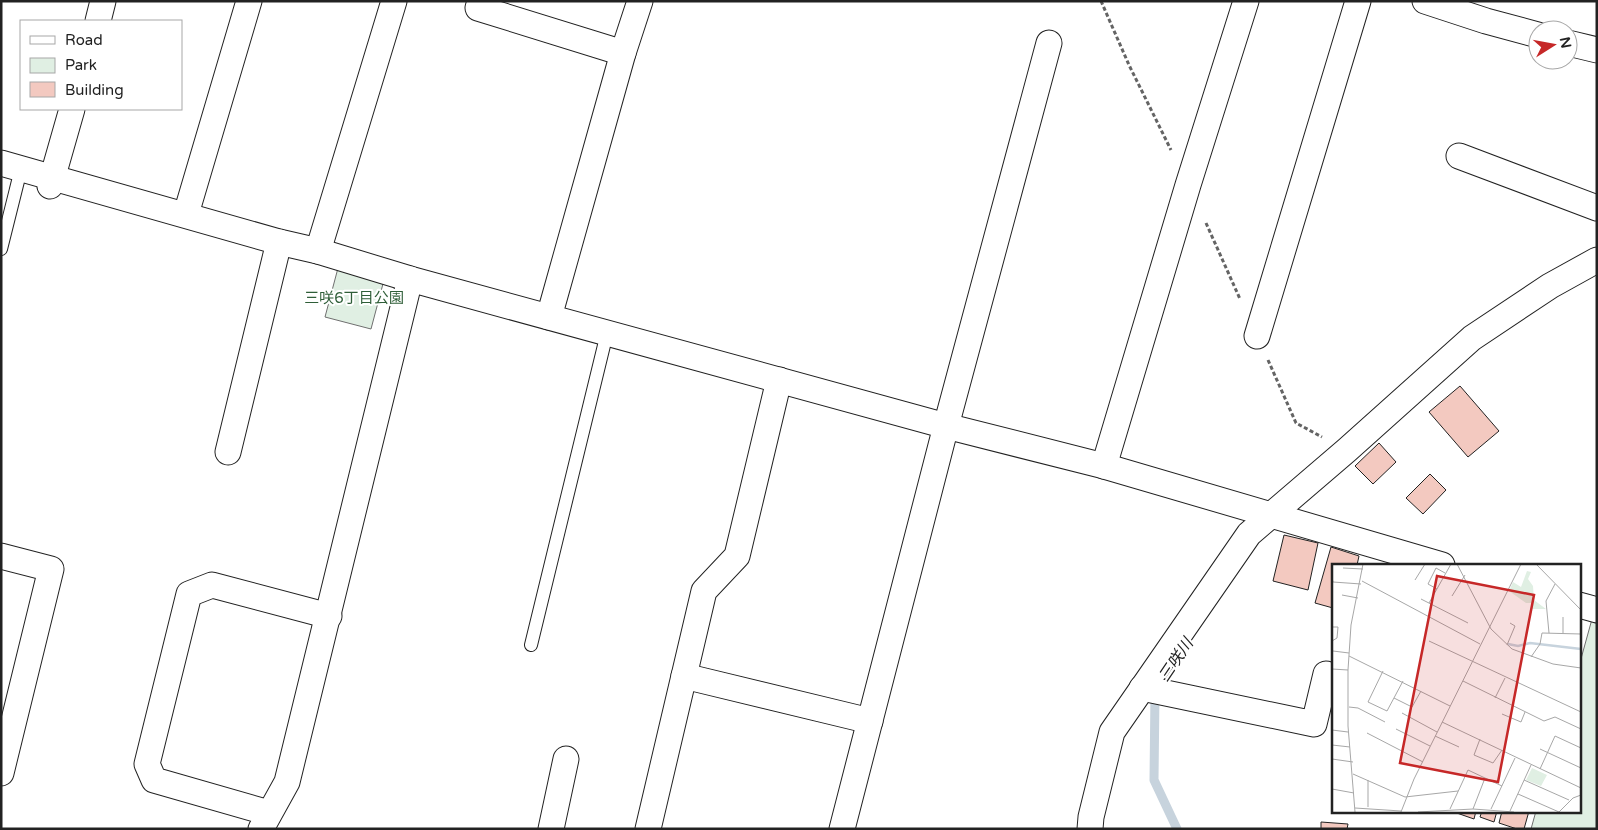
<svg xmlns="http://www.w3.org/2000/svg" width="1598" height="830" viewBox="0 0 1598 830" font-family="'Varela Round','Noto Sans JP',sans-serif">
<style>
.green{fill:#e0efe3;stroke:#6f6f6f}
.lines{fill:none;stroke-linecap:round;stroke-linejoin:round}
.stream{stroke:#c7d3dd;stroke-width:9}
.building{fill:#f3c9c0;stroke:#222}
.lane-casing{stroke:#222;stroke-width:14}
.street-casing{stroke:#222;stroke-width:27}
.path{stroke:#646464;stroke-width:3;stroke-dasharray:4 2.5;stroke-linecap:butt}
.lane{stroke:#fff;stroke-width:12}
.street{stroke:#fff;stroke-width:25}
.labels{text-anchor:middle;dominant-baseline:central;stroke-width:4;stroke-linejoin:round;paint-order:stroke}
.park-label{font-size:15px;fill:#2f5e38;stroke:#fff}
.water-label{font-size:16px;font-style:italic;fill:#222;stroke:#fff}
.inset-river{fill:none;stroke:#c7d3dd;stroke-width:2.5}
.inset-road{fill:none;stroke:#a7a7a7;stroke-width:1}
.view{fill:#c62828;fill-opacity:0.15;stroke:#c62828;stroke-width:2.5}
.inset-edge{fill:none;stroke:#222;stroke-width:2.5}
</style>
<rect width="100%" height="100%" fill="#fff"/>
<g class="green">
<polygon points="338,268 384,280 371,329 325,317"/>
<polygon points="1592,619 1597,620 1597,829 1531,829 1536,811 1579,811 1579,666"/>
</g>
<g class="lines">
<polyline class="stream" points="1155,693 1154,780 1177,829"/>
</g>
<g class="building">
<polygon points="1460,386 1499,431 1468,457 1429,412"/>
<polygon points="1379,443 1396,462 1373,484 1355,466"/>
<polygon points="1430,474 1446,490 1423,514 1406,498"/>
<polygon points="1284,535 1318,543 1308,590 1273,581"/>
<polygon points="1331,547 1359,556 1357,565 1333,565 1333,608 1315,603"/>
<polygon points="1451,811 1476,811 1474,819"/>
<polygon points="1482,811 1497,811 1494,822 1480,817"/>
<polygon points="1502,811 1529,811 1524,829 1517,829 1499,823"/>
<polygon points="1321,822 1348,824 1347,829 1321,829"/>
</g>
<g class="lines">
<defs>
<g id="lane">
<polyline points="1,249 21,169"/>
<polyline points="531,645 607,333"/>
</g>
<g id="street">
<polyline points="480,1 478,8 623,53"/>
<polyline points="1425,1 1486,21 1538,35"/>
<polyline points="98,21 103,1"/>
<polyline points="1568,43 1597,50"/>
<polyline points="1459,156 1597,208"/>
<polyline points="1,163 279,242 318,251 410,279 946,426 1104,466 1442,565"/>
<polyline points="50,186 72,109"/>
<polyline points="186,214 249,1"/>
<polyline points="318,251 394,1"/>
<polyline points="549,317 623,53 640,1"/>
<polyline points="1257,336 1358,1"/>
<polyline points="228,452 279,242"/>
<polyline points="1104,466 1188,185 1246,1"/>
<polyline points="1,556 51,569 1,773"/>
<polyline points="1579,605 1597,610"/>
<polyline points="684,676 870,721"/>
<polyline points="1142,688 1314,724 1326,674"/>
<polyline points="269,813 154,780 147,764 189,594 212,585 329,616"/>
<polyline points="261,829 287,782 410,279"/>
<polyline points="551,829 566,759"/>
<polyline points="648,829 704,591 737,556 779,380"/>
<polyline points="842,829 946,426 1049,43"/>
<polyline points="1090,829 1091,817 1112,732 1249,534 1347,450 1472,338 1550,286 1597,260"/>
</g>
</defs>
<use href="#lane" class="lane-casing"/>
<use href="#street" class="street-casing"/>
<g class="path">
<polyline points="1101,1 1129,65 1171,150"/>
<polyline points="1206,223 1240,299"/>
<polyline points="1268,360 1296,423 1322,437"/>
</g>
<use href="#lane" class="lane"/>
<use href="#street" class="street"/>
</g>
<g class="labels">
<g class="park-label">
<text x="354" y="298">三咲6丁目公園</text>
</g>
<g class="water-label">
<text transform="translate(1176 660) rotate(-56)">三咲川</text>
</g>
</g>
<g transform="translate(1332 564)">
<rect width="249" height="249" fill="#fff"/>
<path d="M195,7l4,1 -3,7 5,7 1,14 12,9h-15l2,-6h-7l-17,-12 4,-9 8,5zM200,204l15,7 -6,11 -15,-6z" fill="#e0efe3"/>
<path class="inset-river" d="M176,80l10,2 12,-3 51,6"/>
<path class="inset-road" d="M125,0l34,65 21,20 41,15 28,4M204,0l45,46M11,4l20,1M0,14l1,4 28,2M83,16l10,-16M30,17l118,63M105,25l-9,-5 8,-16 9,5M10,31l16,3M120,32l13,-21M89,35l47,24M97,39l22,-39M0,63h6l-1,11 -5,3M217,69l-3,-32 9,-17M231,69v-16M97,77l152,71M175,81l8,-19 -5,-3M1,87l16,2M17,92l101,50M199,93l9,-13 2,-11 39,1M0,105l16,1M51,107l-15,31 19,9 16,-30M131,117l81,40 11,-4 26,12M62,134l18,9 9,-16M163,134l10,-20M17,143l9,1 27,14M70,149l35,19M170,150l19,8 4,-10M110,158l139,66M64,165l34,17M0,166l16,2M35,169l56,29M103,172l24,11M148,175l-6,16 19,8 9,-13M0,181l18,2M208,185l41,19M0,195l21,3M208,205l15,-33 26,12M21,210l52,23 53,-6M36,216v27M192,216l45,20M0,225l22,4M186,230l41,18M23,244l46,3M118,245l18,-39 34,16M141,245l12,-31M159,245l24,-51M178,247l21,-46M23,248l-7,-86v-56l3,-45 12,-61M69,248l13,-33 107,-215M86,248l55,-3 41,3M227,248l14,-14 8,-3"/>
<path class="view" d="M105,12l97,19 -36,187 -98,-19z"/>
<rect width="249" height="249" class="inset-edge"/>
</g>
<rect width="1598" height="830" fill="none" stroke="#222222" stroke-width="5"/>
<rect x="20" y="20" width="162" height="90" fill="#ffffff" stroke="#a7a7a7"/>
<rect x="30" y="36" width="25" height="8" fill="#ffffff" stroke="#a7a7a7"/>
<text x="65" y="45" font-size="15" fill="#222222">Road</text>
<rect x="30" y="58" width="25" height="15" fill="#e0efe3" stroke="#a7a7a7"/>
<text x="65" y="70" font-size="15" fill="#222222">Park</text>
<rect x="30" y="82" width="25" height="15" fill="#f3c9c0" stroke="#a7a7a7"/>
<text x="65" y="95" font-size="15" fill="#222222">Building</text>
<g transform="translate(1553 45) rotate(79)"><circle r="24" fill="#ffffff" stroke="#a7a7a7"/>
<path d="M0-4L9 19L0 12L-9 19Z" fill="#c62828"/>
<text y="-8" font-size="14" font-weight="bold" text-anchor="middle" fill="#222222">N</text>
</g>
</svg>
